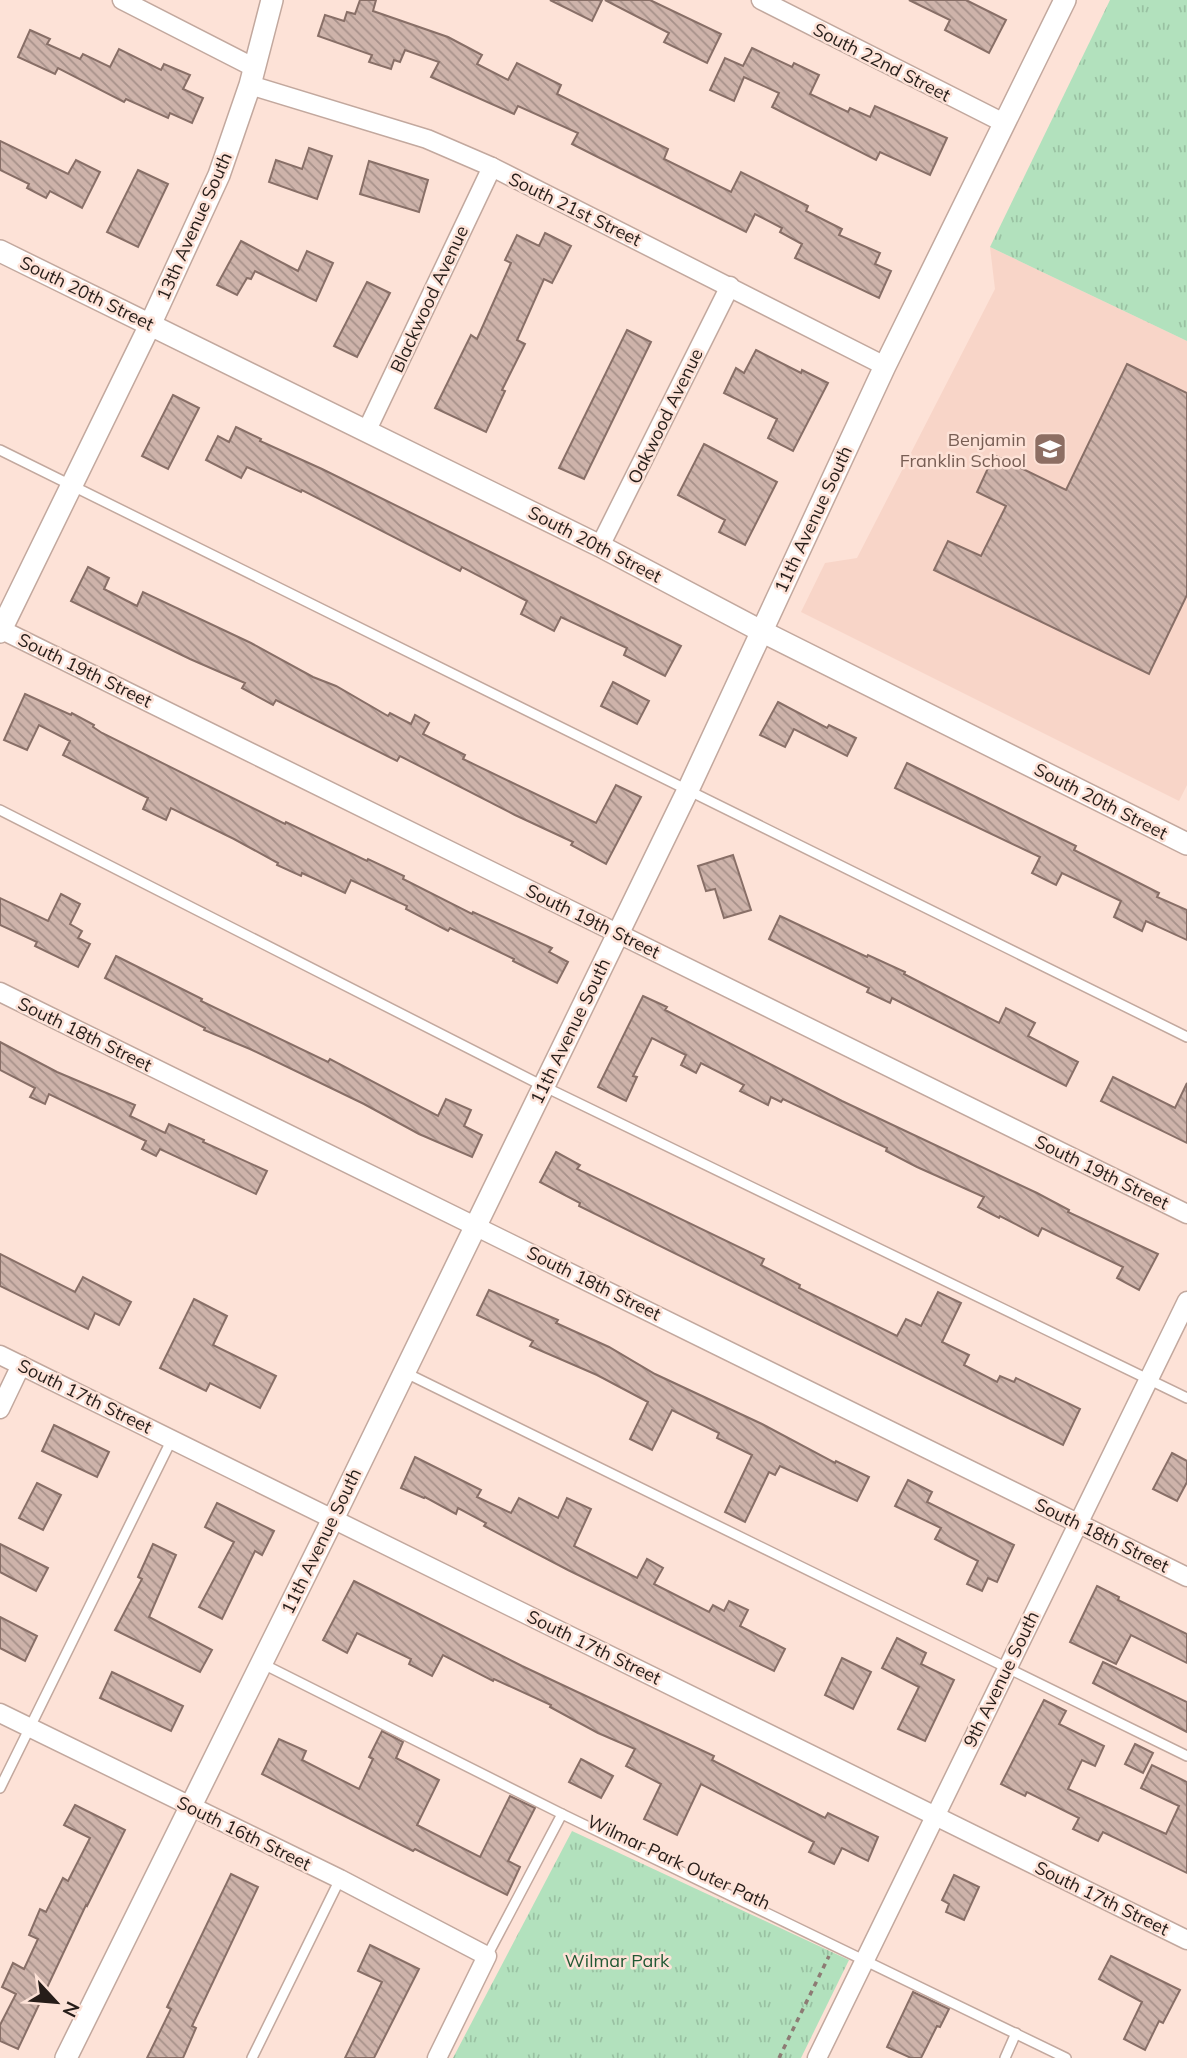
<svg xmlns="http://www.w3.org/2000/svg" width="1187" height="2058" viewBox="0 0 1187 2058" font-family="Mulish,sans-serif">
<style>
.built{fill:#f8d5c8}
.park{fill:url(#park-tufts)}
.building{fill:url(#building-back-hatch);stroke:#886f67;stroke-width:2}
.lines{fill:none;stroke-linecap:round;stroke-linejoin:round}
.service-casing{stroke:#c2a89e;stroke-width:12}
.minor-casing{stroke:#c2a89e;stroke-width:21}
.tertiary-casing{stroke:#c2a89e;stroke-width:24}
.path{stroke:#8d7b74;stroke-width:3.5;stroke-dasharray:5 5;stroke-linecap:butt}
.service{stroke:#fff;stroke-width:9}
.minor{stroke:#fff;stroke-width:18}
.tertiary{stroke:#fff;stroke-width:21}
.labels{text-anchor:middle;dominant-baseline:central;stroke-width:5;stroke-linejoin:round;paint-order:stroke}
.street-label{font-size:18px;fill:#261d19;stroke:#fde2d7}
.education-label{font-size:18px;fill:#785e54;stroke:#fde2d7;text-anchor:end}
.park-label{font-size:18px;fill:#215934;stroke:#fde2d7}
</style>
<defs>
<pattern id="park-tufts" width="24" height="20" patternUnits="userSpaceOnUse" patternTransform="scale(1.75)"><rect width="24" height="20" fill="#b2e1bd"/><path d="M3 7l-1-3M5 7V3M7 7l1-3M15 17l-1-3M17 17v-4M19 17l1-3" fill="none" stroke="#99c1a2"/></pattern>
<pattern id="building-back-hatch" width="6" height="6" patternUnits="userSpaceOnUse" patternTransform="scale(1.75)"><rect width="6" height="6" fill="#ceb3aa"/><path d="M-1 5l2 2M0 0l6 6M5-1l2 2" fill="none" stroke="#a7918a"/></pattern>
</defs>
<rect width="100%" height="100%" fill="#fde2d7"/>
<polygon class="built" points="990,247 1187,341 1187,785 1179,801 801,612 825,563 857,558 995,289"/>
<g class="park">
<polygon points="1110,0 1187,0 1187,341 990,247"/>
<polygon points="572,1831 849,1960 801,2058 453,2058"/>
</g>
<g class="building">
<polygon points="360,0 376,0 373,11 448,37 482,55 477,64 508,80 517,63 561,85 557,94 668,149 664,159 731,192 741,172 808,206 806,211 842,229 839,235 880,253 875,264 891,271 879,298 795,258 802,244 780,232 782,228 755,214 746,232 572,144 578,133 518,106 514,114 431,77 439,62 405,50 400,62 394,60 391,69 369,62 372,55 318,36 325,15 344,21 347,12 355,14"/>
<polygon points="550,0 602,0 592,21"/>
<polygon points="605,0 650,0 721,34 707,63 664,42 669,33"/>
<polygon points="909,0 966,0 1006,20 989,53 945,30 950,20"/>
<polygon points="30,30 50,39 47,44 80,59 83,54 110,67 119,49 161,70 164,64 190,75 183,89 203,98 192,123 170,113 168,118 126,99 124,102 58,68 55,74 18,57"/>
<polygon points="752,48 792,67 794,63 819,75 810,94 848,112 850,108 870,117 875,106 947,138 930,175 880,152 876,160 772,107 779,93 744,77 734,101 710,90 725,58 743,66"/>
<polygon points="0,141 68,174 76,160 100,172 82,208 50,191 46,198 27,188 29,184 0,170"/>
<polygon points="309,148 332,156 317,199 269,182 276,160 302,169"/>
<polygon points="369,161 428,180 419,212 360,194"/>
<polygon points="138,170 168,184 138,247 107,232"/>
<polygon points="545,233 571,246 552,283 544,279 517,340 525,344 502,390 505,391 486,432 435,408 471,335 477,339 511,263 505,260 517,235 539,246"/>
<polygon points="241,241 298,271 307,251 333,263 316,301 255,271 251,279 247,278 237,295 217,285"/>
<polygon points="367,282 390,293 357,357 334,346"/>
<polygon points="627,330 651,342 584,479 559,468"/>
<polygon points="756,350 801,373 802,370 828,383 793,451 768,438 777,419 724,393 736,368 744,373"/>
<polygon points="1127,364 1187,393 1187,595 1149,674 934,570 948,541 981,556 1006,506 977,492 994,455 1066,490"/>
<polygon points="173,395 199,408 168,469 142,456"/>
<polygon points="236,427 261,439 260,441 322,469 681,646 665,676 624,655 627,648 561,617 554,631 521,614 527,601 462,567 460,571 302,490 301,492 247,467 241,478 206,460 218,436 229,442"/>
<polygon points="704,444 777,482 745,545 719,532 725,520 678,495"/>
<polygon points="88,567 109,578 104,589 137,606 143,592 251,643 313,677 336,686 388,716 390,713 411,724 415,715 429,723 423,734 465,755 463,759 596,823 616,785 641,797 606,864 571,845 573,842 515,815 400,756 397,761 276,700 273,705 242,688 245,683 190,659 71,601"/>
<polygon points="613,682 649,701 637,724 601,706"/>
<polygon points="25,694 71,715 72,713 94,725 93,727 102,733 285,824 286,822 367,861 368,859 404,876 403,879 472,914 473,912 552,948 549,952 568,962 557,983 513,961 514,959 450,928 448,931 406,909 407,906 351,880 345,893 302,873 301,876 277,865 278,863 234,839 171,808 166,820 143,809 148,798 63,755 70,741 39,725 27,750 4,740"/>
<polygon points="778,702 827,728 829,725 856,738 847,756 794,729 785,747 760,735"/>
<polygon points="907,763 1076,846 1074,850 1159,893 1157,897 1187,910 1187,940 1146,921 1142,931 1114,917 1121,901 1062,873 1056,885 1032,873 1040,857 895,788"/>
<polygon points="733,855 751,910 724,918 715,889 706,891 698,866"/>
<polygon points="61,894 80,904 70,924 82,931 78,938 90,944 78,967 35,946 37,942 0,925 0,898 48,921"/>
<polygon points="780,916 867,957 868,955 905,972 904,974 999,1023 1006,1008 1035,1023 1028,1036 1078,1062 1066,1086 892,998 890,1003 867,992 869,988 769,939"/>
<polygon points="116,956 202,999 201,1001 328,1062 330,1059 438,1116 446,1099 471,1110 464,1126 482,1135 472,1157 419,1134 364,1104 250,1049 204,1030 205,1028 105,978"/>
<polygon points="643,996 667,1007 665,1010 842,1101 1037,1193 1069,1210 1068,1212 1158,1254 1139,1290 1117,1278 1123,1267 1042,1228 1038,1236 1000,1216 999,1218 978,1207 984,1197 917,1167 886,1151 887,1148 783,1099 781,1102 771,1097 768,1105 740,1091 744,1085 701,1063 696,1073 681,1065 686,1055 652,1038 633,1076 637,1077 626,1101 598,1087"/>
<polygon points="0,1042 57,1072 135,1105 130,1116 165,1133 169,1124 204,1140 203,1142 267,1171 256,1194 160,1149 156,1156 142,1149 146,1141 49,1094 45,1104 30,1097 35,1088 0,1070"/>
<polygon points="1113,1077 1175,1108 1187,1083 1187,1143 1101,1101"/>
<polygon points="556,1152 580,1165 577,1169 764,1259 761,1265 800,1285 799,1288 897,1336 906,1319 921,1326 938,1292 961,1303 942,1342 969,1355 964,1365 997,1382 1000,1376 1014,1382 1016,1378 1080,1409 1063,1445 579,1206 580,1203 540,1182"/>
<polygon points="0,1254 75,1292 83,1277 131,1302 119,1325 95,1313 88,1329 0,1286"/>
<polygon points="489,1290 558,1320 556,1323 609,1347 655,1374 762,1424 835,1463 836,1461 869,1477 857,1501 780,1466 775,1475 769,1472 745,1522 725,1512 752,1455 717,1438 719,1433 672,1410 652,1450 630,1439 648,1402 597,1375 530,1346 533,1341 477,1315"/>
<polygon points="194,1299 227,1316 213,1345 276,1376 260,1408 210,1383 206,1391 160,1368"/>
<polygon points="54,1425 109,1452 97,1477 42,1451"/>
<polygon points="1172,1453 1187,1461 1187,1482 1177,1501 1153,1489"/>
<polygon points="415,1457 481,1490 477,1497 511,1513 519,1498 558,1518 567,1498 591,1509 574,1546 637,1578 647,1559 663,1568 654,1584 709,1612 713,1605 724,1611 729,1601 748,1610 740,1626 785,1649 774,1671 568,1570 484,1526 486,1523 458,1508 456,1514 425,1497 424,1498 401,1488"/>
<polygon points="908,1480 932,1492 927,1502 1014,1545 997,1582 988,1578 982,1591 967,1584 978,1561 935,1539 941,1528 895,1506"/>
<polygon points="37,1483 61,1495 43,1530 19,1518"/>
<polygon points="217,1503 274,1531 262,1555 255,1551 222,1619 199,1607 234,1542 205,1527"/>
<polygon points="0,1544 48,1568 36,1591 0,1572"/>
<polygon points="153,1544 176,1555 149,1617 212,1650 200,1672 115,1630 142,1579 138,1577"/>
<polygon points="354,1581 522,1666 714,1756 712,1760 825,1818 828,1813 878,1837 868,1861 842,1848 834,1864 809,1852 814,1842 701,1784 677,1835 644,1819 661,1784 626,1766 635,1749 598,1733 550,1707 551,1705 494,1679 493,1681 443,1655 432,1676 409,1664 411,1659 357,1633 347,1653 323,1640"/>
<polygon points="1097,1586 1119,1597 1118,1600 1187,1634 1187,1663 1131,1635 1116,1664 1070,1642"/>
<polygon points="0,1617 37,1636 25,1661 0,1648"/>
<polygon points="897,1638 926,1653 921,1664 954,1680 925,1741 898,1729 919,1687 882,1668"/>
<polygon points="842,1658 871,1672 853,1709 825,1695"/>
<polygon points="1103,1662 1187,1702 1187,1732 1093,1683"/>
<polygon points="112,1672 183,1706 171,1731 100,1698"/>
<polygon points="1044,1700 1066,1711 1059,1724 1104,1746 1095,1766 1082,1760 1068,1789 1166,1834 1179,1806 1141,1788 1152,1765 1187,1782 1187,1873 1103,1832 1098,1841 1073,1829 1079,1818 1027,1792 1025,1796 1001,1784"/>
<polygon points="382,1731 403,1742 396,1758 439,1780 417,1825 480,1857 510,1796 535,1808 508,1861 520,1867 507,1895 415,1849 413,1851 262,1774 279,1739 306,1751 302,1760 359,1789 373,1759 369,1757"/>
<polygon points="1135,1744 1153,1753 1143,1773 1125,1764"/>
<polygon points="581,1759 613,1776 601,1798 569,1782"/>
<polygon points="75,1805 125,1830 87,1906 86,1905 18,2049 0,2041 0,2025 16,1994 2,1987 13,1963 24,1969 38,1939 29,1935 40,1909 46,1912 63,1878 68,1881 90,1838 64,1825"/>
<polygon points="231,1874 258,1887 192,2026 196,2028 183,2058 147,2058 171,2009 167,2007"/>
<polygon points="954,1875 979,1887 964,1920 946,1912 949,1904 942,1900"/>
<polygon points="370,1945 419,1969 374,2058 345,2058 382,1982 358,1971"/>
<polygon points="1111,1956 1180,1990 1163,2023 1159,2021 1145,2050 1124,2039 1142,2002 1099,1979"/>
<polygon points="913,1992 949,2009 940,2027 937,2026 921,2058 911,2058 887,2047"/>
</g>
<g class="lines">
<defs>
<g id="service">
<polyline points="0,450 1187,1037"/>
<polyline points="0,810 543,1086 1187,1398"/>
<polyline points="406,1373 1187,1756"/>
<polyline points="261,1663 562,1814 1066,2058"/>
<polyline points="0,1788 172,1439"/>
<polyline points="487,1956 562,1814"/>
<polyline points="252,2058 340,1879"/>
<polyline points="1005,2058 1016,2033"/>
</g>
<g id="minor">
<polyline points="122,0 255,68"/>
<polyline points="761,0 1004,123"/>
<polyline points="250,85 427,139 492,167 885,366"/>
<polyline points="367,430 492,167"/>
<polyline points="600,546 730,286"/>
<polyline points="0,629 1187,1214"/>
<polyline points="0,992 1187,1577"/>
<polyline points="0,1355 1187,1940"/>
<polyline points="0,1409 21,1365"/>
<polyline points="0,1713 340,1879 487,1956 437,2058"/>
<polyline points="817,2058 1187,1301"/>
</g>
<g id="tertiary">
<polyline points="0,251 600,546 761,631 1187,844"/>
<polyline points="0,632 150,325 219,175 250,85 272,0"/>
<polyline points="66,2058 333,1519 688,790 885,366 1065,0"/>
</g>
</defs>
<use href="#service" class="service-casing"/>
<use href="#minor" class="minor-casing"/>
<use href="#tertiary" class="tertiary-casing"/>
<polyline class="path" points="779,2058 829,1956"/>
<use href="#service" class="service"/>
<use href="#minor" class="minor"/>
<use href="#tertiary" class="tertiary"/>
</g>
<defs>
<symbol id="school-square" viewBox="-11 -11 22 22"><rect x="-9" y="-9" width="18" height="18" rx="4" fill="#8d6e63" stroke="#fde2d7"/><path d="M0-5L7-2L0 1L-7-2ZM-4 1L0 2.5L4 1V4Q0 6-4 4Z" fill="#fff"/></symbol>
</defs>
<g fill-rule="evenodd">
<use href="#school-square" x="1031" y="430" width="38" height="38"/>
</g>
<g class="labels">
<g class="street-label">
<text transform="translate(882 62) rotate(27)">South 22nd Street</text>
<text transform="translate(575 209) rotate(26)">South 21st Street</text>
<text transform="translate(194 226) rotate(-66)">13th Avenue South</text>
<text transform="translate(87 293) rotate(26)">South 20th Street</text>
<text transform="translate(429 299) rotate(-65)">Blackwood Avenue</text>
<text transform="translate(665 416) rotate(-64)">Oakwood Avenue</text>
<text transform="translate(813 519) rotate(-65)">11th Avenue South</text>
<text transform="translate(595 544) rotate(27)">South 20th Street</text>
<text transform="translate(85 670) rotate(26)">South 19th Street</text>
<text transform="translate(1101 801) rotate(27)">South 20th Street</text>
<text transform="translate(593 921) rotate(26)">South 19th Street</text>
<text transform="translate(570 1031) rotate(-64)">11th Avenue South</text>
<text transform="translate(85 1034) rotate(26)">South 18th Street</text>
<text transform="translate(1102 1172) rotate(26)">South 19th Street</text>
<text transform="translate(594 1283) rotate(26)">South 18th Street</text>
<text transform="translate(85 1396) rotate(26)">South 17th Street</text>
<text transform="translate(1102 1535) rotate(26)">South 18th Street</text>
<text transform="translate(321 1541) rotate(-64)">11th Avenue South</text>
<text transform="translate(594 1647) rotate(26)">South 17th Street</text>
<text transform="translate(1001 1679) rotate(-64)">9th Avenue South</text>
<text transform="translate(244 1833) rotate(26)">South 16th Street</text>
<text transform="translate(679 1862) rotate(25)">Wilmar Park Outer Path</text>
<text transform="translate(1102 1898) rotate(26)">South 17th Street</text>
</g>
<g class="education-label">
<text x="1026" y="439">Benjamin<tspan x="1026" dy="21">Franklin School</tspan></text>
</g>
<g class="park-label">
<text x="617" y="1960">Wilmar Park</text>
</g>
</g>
<g transform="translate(56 2002) rotate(116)" stroke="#fde2d7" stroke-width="5" paint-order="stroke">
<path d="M0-5L12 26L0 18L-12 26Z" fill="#261d19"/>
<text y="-10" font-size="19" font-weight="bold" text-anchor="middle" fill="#261d19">N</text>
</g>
</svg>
